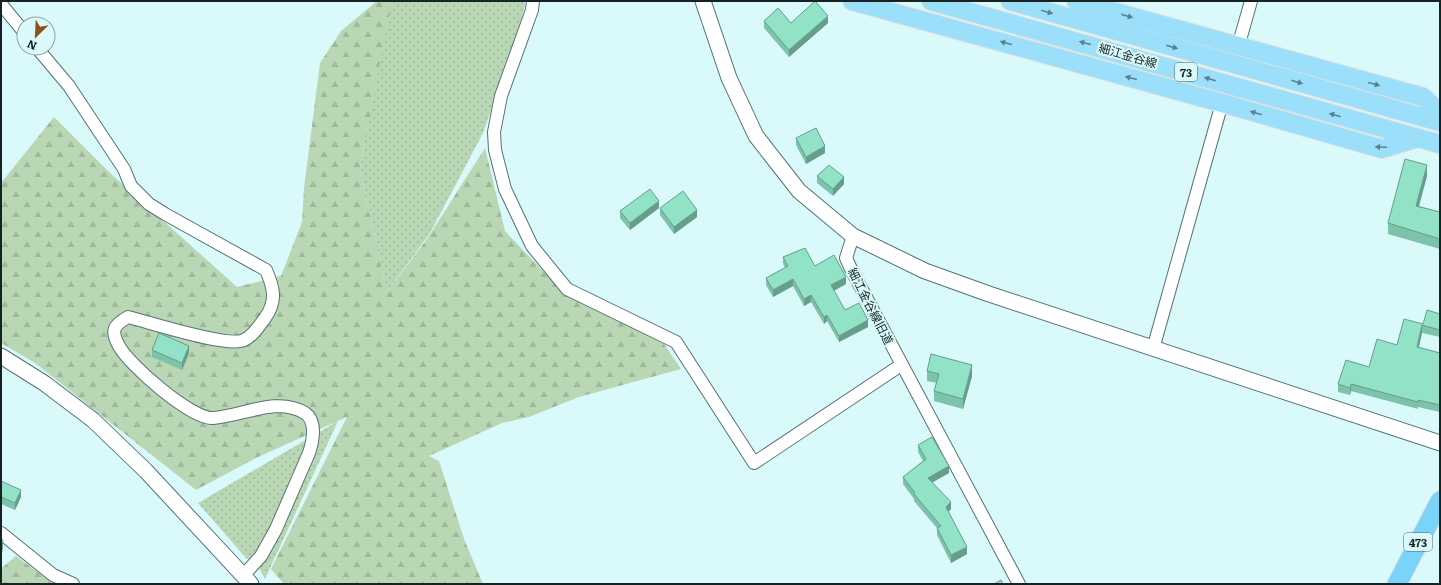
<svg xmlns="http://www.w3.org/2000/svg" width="1441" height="585" viewBox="0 0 1441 585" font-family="Literata,'Noto Sans JP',serif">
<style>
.grass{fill:url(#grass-dots)}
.forest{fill:url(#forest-firs)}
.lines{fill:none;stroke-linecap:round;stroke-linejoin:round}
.minor-casing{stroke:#567273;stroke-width:14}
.tertiary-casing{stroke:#567273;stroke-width:17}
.primary-casing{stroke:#dfe0e0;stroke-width:20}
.trunk-casing{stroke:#dfe0e0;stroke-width:21}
.minor{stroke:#fff;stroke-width:12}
.tertiary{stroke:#fff;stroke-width:15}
.primary{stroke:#9bdffb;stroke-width:18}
.trunk{stroke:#7ad4fa;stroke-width:19}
.wall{fill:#7dc2ab}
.shaded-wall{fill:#669e8b}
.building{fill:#91e2c7;stroke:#669e8b}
.oneway{fill:#59818f}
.labels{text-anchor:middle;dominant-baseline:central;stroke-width:4;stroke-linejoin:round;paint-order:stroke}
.shield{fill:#daf9fa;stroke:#526364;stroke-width:1}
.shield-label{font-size:11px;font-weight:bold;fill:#172323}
.street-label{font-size:12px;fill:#172323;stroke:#daf9fa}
</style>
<defs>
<pattern id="grass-dots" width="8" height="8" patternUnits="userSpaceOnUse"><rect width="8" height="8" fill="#b9d7b4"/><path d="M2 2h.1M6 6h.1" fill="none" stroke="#9eb89a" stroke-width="1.8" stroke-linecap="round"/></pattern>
<pattern id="forest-firs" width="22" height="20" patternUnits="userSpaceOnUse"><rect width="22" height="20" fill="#b9d7b4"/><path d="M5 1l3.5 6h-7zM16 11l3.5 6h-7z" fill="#9eb89a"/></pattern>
</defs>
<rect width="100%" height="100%" fill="#daf9fa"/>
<g class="grass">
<polygon points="391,1 524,1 525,5 515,42 483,133 430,233 387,292 360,168"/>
<polygon points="338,421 265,579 258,566 246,558 198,503"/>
</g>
<g class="forest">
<polygon points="377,1 392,1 360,168 387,292 427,239 485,148 505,231 558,287 664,344 681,369 579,397 529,417 502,423 429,456 439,461 464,539 483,584 284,584 271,569 347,417 258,457 196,490 35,363 1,343 1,183 54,117 109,172 237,287 281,276 302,222 304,188 320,63 341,31"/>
<polygon points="16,556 54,584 1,584 1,567 3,567"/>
</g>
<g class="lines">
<defs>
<g id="minor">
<polyline points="533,1 532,10 501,96 494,132 495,150 505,189 532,246 567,289 676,342 754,463 901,365"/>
<polyline points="1,4 24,32"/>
<polyline points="1238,47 1251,1"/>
<path d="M37,48l32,38 55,83 7,17 18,18 16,10 101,56c8,18 11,31 -1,48 -6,8 -12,18 -21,22 -16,8 -95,-18 -116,-23 -14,8 -18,13 -9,29 10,19 72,73 94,72 30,-2 64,-22 92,-5 12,8 8,28 4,40l-33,76 -15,27 -18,20"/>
<polyline points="853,236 846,258 851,269 1019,584"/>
<polyline points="1153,349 1222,103"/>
<polyline points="1,533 53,575 73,584"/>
</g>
<g id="tertiary">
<polyline points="703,1 729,78 756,136 799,191 853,236 925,271 989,294 1440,443"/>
<polyline points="1,356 44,383 93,420 146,471 251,584"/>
</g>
<g id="primary">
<polyline points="852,1 1222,103 1382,149 1418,138"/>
<polyline points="931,1 1440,144"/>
<polyline points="1010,1 1440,122"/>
<polyline points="1076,1 1423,97 1440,113"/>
</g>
<polyline id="trunk" points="1397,584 1440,501"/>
</defs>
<use href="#minor" class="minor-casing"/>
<use href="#tertiary" class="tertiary-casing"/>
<use href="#primary" class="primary-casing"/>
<use href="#trunk" class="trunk-casing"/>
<use href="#minor" class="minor"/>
<use href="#tertiary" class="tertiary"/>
<use href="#primary" class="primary"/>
<use href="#trunk" class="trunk"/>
</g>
<g class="wall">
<polygon points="764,21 791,23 828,23 789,57 764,28"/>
<polygon points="796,138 825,153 806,164 796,145"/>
<polygon points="817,176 844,184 833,196 817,183"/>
<polygon points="1427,176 1419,206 1440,212 1440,249 1388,234 1388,223"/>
<polygon points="659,208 630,230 620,218 620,211"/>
<polygon points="660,208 697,217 674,234 660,215"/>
<polygon points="783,257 815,266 846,284 834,291 845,310 868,327 839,342 827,321 824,324 811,302 804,306 793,286 773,297 766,285 766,278 785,268 783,263"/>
<polygon points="1440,314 1440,337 1422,333 1419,347 1440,353 1440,412 1418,407 1418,409 1351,391 1350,395 1338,392 1338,384 1369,367 1423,324"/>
<polygon points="152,350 189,353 182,370 152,357"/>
<polygon points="927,371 972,376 963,409 934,401 934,391 937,383 927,381"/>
<polygon points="918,445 949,473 932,482 951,509 948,512 967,554 951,563 937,535 937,528 914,501 914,499 903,484 903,477 923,461 918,452"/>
<polygon points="1,481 21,497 15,510 1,504"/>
</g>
<g class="shaded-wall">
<polygon points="828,16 828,23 789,57 789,50"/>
<polygon points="825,146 825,153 806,164 806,157"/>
<polygon points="1427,165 1427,176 1416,216 1416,206"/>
<polygon points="844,177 844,184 833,196 833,189"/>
<polygon points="659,201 659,208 630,230 630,223"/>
<polygon points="697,210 697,217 674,234 674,227"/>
<polygon points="846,277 846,284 831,292 831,285"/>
<polygon points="793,279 793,286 773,297 773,290"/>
<polygon points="811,295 811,302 804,306 804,299"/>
<polygon points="827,315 827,321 824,324 824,317"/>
<polygon points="868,320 868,327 839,342 839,336"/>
<polygon points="1422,325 1422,333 1417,354 1417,347"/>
<polygon points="189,346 189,353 182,370 182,363"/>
<polygon points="972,365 972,376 963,409 963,399"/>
<polygon points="1351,384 1351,391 1350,395 1350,388"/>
<polygon points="949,466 949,473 928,485 928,478"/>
<polygon points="21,490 21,497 15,510 15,503"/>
<polygon points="951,502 951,509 946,514 946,507"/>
<polygon points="3,540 3,547 1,560 1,553"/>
<polygon points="967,547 967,554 951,563 951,555"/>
</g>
<g class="building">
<polygon points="815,1 828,16 789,50 764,21 778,8 791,23"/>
<polygon points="816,128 825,146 806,157 796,138"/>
<polygon points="1405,159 1427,165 1416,206 1440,212 1440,239 1388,223"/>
<polygon points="829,165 844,177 833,189 817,176"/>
<polygon points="650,189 659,201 630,223 620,211"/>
<polygon points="683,191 697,210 674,227 660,208"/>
<polygon points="805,248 815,266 834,255 846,277 831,285 845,310 859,303 868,320 839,336 827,315 824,317 811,295 804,299 793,279 773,290 766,278 788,266 783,257"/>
<polygon points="1427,310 1440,314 1440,330 1422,325 1417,347 1440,353 1440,405 1418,400 1418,402 1351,384 1350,388 1338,384 1346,360 1369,367 1377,339 1397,345 1404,319 1423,324"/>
<polygon points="159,333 189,346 182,363 152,350"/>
<polygon points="931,354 972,365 963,399 934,391 939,374 927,371"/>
<polygon points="932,437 949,466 928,478 951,502 946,507 967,547 951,555 937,528 941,526 914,494 915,493 903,477 926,459 918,445"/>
<polygon points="1,481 21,490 15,503 1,497"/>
<polygon points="1,540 3,540 1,553"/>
<polygon points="1001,580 1003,584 994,584"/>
</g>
<defs><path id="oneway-solid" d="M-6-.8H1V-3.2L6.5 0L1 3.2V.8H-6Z"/></defs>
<g class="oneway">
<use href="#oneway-solid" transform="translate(1047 12) rotate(16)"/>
<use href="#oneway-solid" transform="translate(1127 16) rotate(16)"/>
<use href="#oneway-solid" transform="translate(1006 43) rotate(-165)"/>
<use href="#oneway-solid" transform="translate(1085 43) rotate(-165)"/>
<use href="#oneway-solid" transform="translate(1172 47) rotate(16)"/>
<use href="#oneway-solid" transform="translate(1131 78) rotate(-165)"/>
<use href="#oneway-solid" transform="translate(1210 79) rotate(-164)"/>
<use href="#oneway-solid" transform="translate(1297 82) rotate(16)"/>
<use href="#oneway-solid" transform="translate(1374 84) rotate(15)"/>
<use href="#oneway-solid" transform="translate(1256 113) rotate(-164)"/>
<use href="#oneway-solid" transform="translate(1335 115) rotate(-164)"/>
<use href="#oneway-solid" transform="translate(1381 147) rotate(-177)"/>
</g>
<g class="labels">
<g class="shield">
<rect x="1175" y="63" width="22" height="18" rx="3"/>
<rect x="1404" y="533" width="28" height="18" rx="3"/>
</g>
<g class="shield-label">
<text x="1186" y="72">73</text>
<text x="1418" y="542">473</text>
</g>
<g class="street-label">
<text transform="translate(1128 55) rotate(16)">細江金谷線</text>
<text transform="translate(871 306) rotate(63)">細江金谷線旧道</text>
</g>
</g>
<rect width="1441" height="585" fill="none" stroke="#172323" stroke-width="4"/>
<g transform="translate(36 36) rotate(204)"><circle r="19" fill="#daf9fa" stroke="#8ca3a4"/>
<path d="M0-3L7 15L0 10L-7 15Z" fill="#91501c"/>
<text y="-6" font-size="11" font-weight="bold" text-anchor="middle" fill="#172323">N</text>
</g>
</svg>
